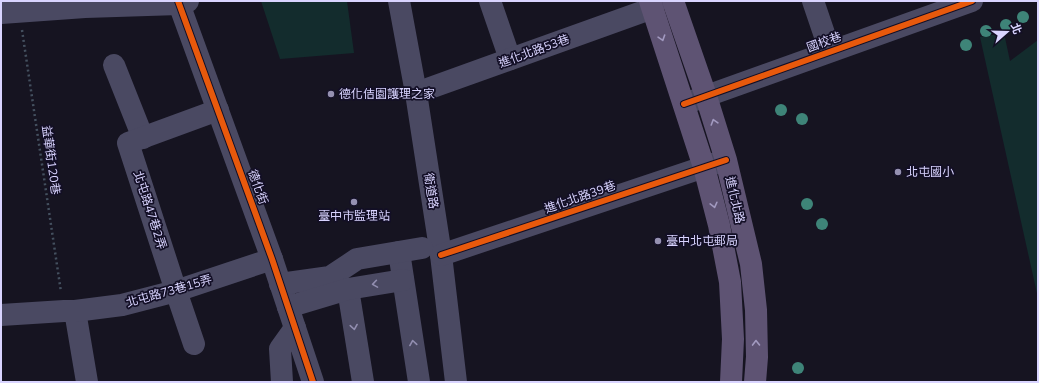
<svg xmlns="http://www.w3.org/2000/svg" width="1039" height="383" viewBox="0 0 1039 383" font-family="'Nunito Sans','Noto Sans TC',sans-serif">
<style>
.green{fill:#132c2d}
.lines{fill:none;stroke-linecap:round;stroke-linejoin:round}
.path{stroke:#44505f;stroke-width:2.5;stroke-dasharray:2 3;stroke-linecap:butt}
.minor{stroke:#4a4962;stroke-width:22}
.major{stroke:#5e5373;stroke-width:22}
.cycleway-casing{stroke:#130f26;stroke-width:8}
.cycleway{stroke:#e8590c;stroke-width:6}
.tree{fill:#3e8478}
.oneway{stroke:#a29ac0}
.oneway2{stroke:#928eb0}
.poi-dot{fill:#9591b1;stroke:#130f26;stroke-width:1.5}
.labels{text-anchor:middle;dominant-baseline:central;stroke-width:3.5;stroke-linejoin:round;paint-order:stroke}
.street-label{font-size:12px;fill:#d9d4ff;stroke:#130f26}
.poi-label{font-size:12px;fill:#d9d4ff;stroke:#130f26;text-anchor:start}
</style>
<rect width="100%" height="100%" fill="#161421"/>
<g class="green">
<polygon points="261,1 347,1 354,53 280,59"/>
<polygon points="1004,33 1010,61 1038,40 1038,298 980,37"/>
</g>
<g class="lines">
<polyline class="path" points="22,30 61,292"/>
<g class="minor">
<polyline points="178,1 272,259 313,382"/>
<polyline points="399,1 416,93 441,255 456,382"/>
<polyline points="490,1 510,59"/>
<polyline points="813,1 830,51"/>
<polyline points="1,13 85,7 179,4 188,1"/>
<polyline points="114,65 143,138"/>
<polyline points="416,93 653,8"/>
<polyline points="684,104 972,1"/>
<polyline points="399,252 419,382"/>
<polyline points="441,255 722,161"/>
<polyline points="280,284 330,277 357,259 422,248"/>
<polyline points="348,289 363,382"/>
<polyline points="288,307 348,289 403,280"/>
<polyline points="75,311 87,382"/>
<polyline points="1,315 64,311 75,311 122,305 176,291 272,259"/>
<polyline points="194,344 176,291 128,143 218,110"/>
<polyline points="282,382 280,349 295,328"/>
</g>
<g class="major">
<polyline points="650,1 704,167 719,225 730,282 733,339 731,382"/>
<polyline points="673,1 706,96 726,160 751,264 756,310 757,357 755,382"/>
</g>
<defs>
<g id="cycleway">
<polyline points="178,1 272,259 313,382"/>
<polyline points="684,104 972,1"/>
<polyline points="441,255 726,160"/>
</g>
</defs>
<use href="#cycleway" class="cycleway-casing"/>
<use href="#cycleway" class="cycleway"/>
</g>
<g class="tree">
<circle cx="1023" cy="17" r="6"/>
<circle cx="1006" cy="25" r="6"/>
<circle cx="986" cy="31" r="6"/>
<circle cx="966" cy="45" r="6"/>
<circle cx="781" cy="110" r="6"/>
<circle cx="802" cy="119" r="6"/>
<circle cx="807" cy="204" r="6"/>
<circle cx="822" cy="224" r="6"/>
<circle cx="798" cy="368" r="6"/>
</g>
<defs><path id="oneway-chevron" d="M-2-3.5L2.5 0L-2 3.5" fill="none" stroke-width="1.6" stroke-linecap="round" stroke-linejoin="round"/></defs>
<g class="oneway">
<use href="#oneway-chevron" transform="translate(662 38) rotate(72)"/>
<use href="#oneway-chevron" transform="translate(714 122) rotate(-107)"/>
<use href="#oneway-chevron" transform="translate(714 205) rotate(76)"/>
<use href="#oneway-chevron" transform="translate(756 343) rotate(-91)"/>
</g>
<g class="oneway2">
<use href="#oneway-chevron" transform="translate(375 284) rotate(171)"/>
<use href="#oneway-chevron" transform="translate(354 327) rotate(81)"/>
<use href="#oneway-chevron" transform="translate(413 343) rotate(-99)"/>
</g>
<g class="poi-dot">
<circle cx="331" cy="94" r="4"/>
<circle cx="898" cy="172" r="4"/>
<circle cx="354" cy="202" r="4"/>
<circle cx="658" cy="241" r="4"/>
</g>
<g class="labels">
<g class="street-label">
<text transform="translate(824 42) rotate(-20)">國校巷</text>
<text transform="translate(534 51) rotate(-20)">進化北路53巷</text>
<text transform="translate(51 160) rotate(82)">益華街120巷</text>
<text transform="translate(258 187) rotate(70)">德化街</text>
<text transform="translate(431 191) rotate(81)">衛道路</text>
<text transform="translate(580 197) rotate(-19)">進化北路39巷</text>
<text transform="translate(735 200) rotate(77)">進化北路</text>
<text transform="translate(150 210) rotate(72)">北屯路47巷2弄</text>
<text transform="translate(169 291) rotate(-16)">北屯路73巷15弄</text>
</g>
<g class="poi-label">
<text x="339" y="94">德化佶園護理之家</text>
<text x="906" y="172">北屯國小</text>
<text x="354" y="216" text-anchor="middle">臺中市監理站</text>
<text x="666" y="241">臺中北屯郵局</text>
</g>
</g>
<rect width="1039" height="383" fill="none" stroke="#d9d4ff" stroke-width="4"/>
<g transform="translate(1007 32) rotate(70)" stroke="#130f26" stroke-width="3" paint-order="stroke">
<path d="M0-3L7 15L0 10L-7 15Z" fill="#d9d4ff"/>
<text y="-6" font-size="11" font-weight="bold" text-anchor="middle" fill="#d9d4ff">北</text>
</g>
</svg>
